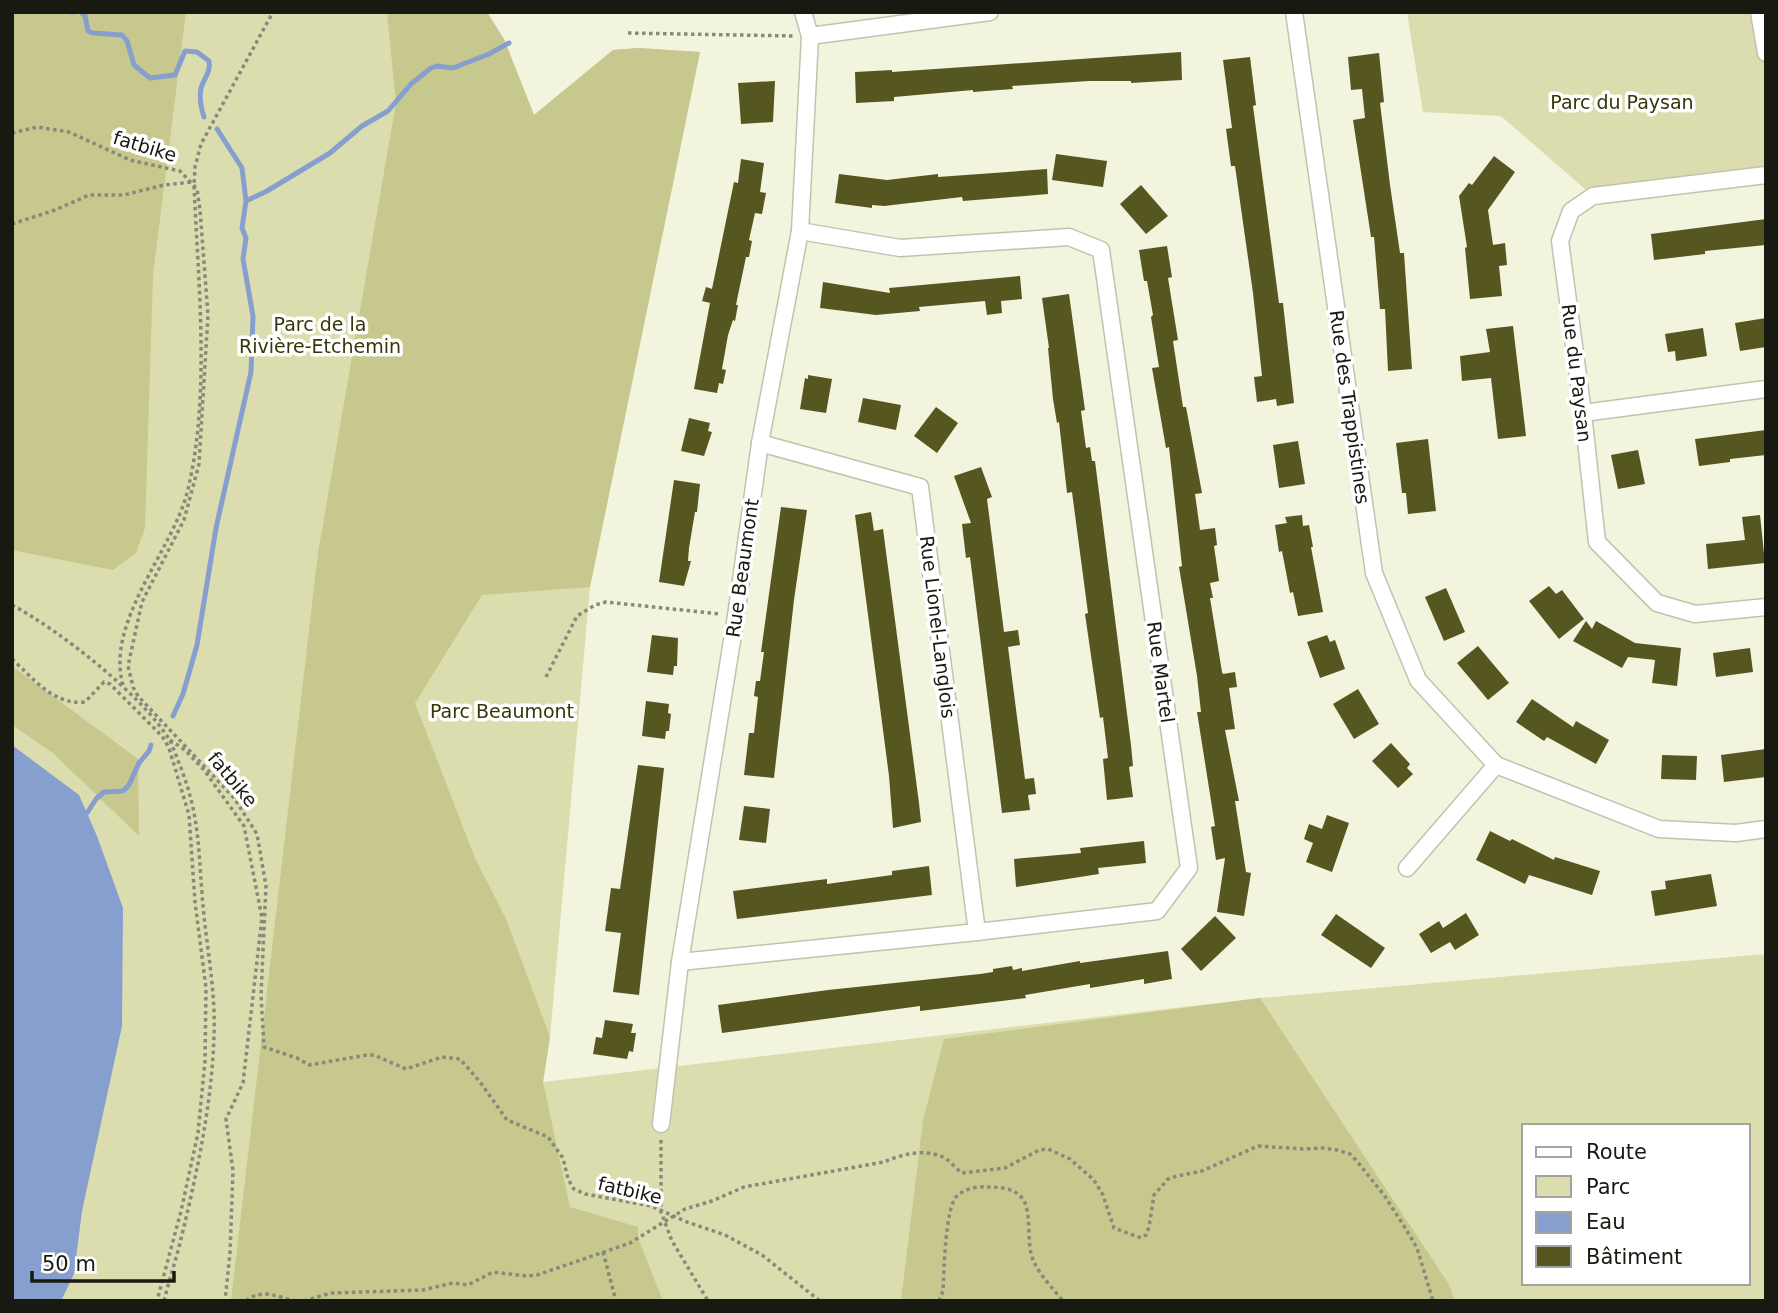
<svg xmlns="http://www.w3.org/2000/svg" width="1778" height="1313" viewBox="0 0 1778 1313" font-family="'DejaVu Sans',sans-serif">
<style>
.green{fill:#dbddae;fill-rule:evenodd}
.forest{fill:#c6c88e}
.water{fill:#879fcf}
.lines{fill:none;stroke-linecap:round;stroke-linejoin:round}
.stream{stroke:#879fcf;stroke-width:5}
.building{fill:#565720}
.minor-casing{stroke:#c1c3ae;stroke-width:19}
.path{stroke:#88897a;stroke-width:3.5;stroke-dasharray:3.5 3.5;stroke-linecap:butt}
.minor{stroke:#fff;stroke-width:16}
.labels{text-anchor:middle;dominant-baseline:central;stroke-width:7;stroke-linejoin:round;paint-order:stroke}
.park-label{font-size:19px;fill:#363607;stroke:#fff}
.street-label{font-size:19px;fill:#181911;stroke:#fff}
</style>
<rect width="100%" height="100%" fill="#f2f4de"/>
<g class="green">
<path d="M12,12h475l17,27 30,76 79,-65 25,-2 62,4 -110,535 -40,450 -7,45 717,-84 506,-44v347h-1754zM1524,1126h224v157h-224z"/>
<polygon points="1407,12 1759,12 1766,53 1766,175 1593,196 1501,116 1423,112"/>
</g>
<g class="forest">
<polygon points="12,12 186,12 153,275 145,528 136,553 113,570 12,550"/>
<polygon points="387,12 487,12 504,39 534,115 613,50 638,48 700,52 590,587 482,595 415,703 475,858 506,919 550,1037 543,1082 570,1207 638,1227 638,1238 663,1301 231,1301 318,553 396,103"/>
<polygon points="12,666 138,759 139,836 53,753 12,725"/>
<polygon points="1260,998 1448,1283 1455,1301 901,1301 923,1120 944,1039"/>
</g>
<polygon class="water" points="12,745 79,795 97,836 123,908 122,1026 82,1211 74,1274 61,1301 12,1301"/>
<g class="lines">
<g class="stream">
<polyline points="71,12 74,12"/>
<path d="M81,12l4,4 3,15 5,2 29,2 5,6 7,24 16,13 25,-3 10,-24 12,1 12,9c2,11 -5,17 -8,27 -2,10 0,20 3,29"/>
<polyline points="246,201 267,191 330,153 362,126 388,111 411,84 431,68 437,66 453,68 489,54 509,43"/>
<polyline points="173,716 183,694 197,645 216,528 251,372 253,316 243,259 246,238 242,228 246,201 242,168 217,129"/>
<polyline points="87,813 96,799 104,792 123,791 129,785 139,763 149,751 151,745"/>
</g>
</g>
<g class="building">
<polygon points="1181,52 1182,80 1131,83 1131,81 1089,81 1012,86 1013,89 973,92 973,90 894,97 894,101 856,103 855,72 892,70 892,72"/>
<polygon points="1379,53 1384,102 1380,103 1390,185 1400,253 1404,253 1412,369 1388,371 1385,309 1380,309 1374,237 1371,237 1353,120 1365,118 1362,89 1351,90 1348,57"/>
<polygon points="1250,57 1256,105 1253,106 1279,303 1283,303 1294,403 1277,406 1276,399 1257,402 1254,377 1262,376 1253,293 1235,166 1231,166 1226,129 1232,128 1223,60"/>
<polygon points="775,81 773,122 741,124 738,83"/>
<polygon points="1056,154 1107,161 1103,187 1052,180"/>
<polygon points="1494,156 1515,172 1488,210 1493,245 1505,243 1507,265 1499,266 1502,296 1470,299 1465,248 1467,247 1459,196 1469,183 1472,185"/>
<polygon points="741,159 764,163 760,192 766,193 762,214 755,213 749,240 752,241 749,257 746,257 738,295 736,305 738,305 735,321 733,320 728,335 722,369 726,370 723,384 719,383 717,393 694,389 710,303 702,301 706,287 712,289 734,182 738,183"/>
<polygon points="1047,169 1048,194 963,201 962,197 884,206 872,205 872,208 835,203 839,174 887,180 938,174 938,177"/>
<polygon points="1141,185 1168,216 1146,234 1120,204"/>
<polygon points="1766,219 1766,245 1705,251 1705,254 1654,260 1651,234"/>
<polygon points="1167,246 1172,277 1168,278 1178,340 1173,341 1183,407 1186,407 1202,493 1195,494 1200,530 1215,528 1217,545 1214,546 1219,581 1210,583 1213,598 1210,598 1222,672 1223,674 1235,672 1237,687 1229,688 1235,729 1225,730 1239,801 1235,801 1246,872 1251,873 1244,916 1217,912 1225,858 1216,860 1211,827 1215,826 1197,712 1201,712 1197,676 1179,567 1182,566 1169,447 1166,448 1152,368 1159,367 1151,317 1153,315 1147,281 1144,281 1139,250"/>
<polygon points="1020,276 1022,299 1001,301 1002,313 987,315 985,301 919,307 920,311 876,315 820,308 823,282 890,293 889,288"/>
<polygon points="1069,294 1085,410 1081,411 1086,448 1090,447 1092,461 1095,461 1131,745 1133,766 1129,767 1133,797 1107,800 1103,759 1108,758 1103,717 1100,718 1085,614 1088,613 1072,492 1067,493 1059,422 1057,423 1053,399 1048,348 1049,348 1042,298"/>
<polygon points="1766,318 1766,347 1740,351 1735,323"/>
<polygon points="1513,326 1526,436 1498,439 1491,378 1462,381 1460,356 1490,352 1486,329"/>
<polygon points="1703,328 1707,356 1676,361 1675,351 1668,352 1665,334"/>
<polygon points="808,375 832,379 826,413 800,409 805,378 808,379"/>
<polygon points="863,398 901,405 896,430 858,422"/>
<polygon points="936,407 958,423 937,453 914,436"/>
<polygon points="689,418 710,423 708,431 712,432 704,456 681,451"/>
<polygon points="1766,430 1766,455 1730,459 1730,462 1699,466 1695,439"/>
<polygon points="1428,439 1436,511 1408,514 1406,493 1402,493 1396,443"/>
<polygon points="1298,441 1305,484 1279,488 1273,445"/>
<polygon points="1638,450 1645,484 1618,489 1611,455"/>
<polygon points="981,467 992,497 987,499 1004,632 1018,630 1020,645 1008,647 1025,779 1034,778 1036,794 1028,795 1030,810 1002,813 970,557 966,558 962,524 971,523 954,476"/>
<polygon points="674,480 700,484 697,512 695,512 689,548 688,561 691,561 684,586 659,582"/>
<polygon points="781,507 807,510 794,600 774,778 744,775 749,733 754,733 758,697 754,696 756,681 760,681 764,652 761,652"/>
<polygon points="871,512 874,531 883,529 919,803 921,822 893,828 889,776 855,515"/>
<polygon points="1302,515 1303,526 1309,525 1313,547 1311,547 1323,612 1298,616 1293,592 1290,593 1282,551 1279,552 1275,525 1287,523 1285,517"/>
<polygon points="1760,515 1765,563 1708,569 1706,544 1745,540 1742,517"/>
<polygon points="1549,586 1556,594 1562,590 1584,619 1559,639 1529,601"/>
<polygon points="1446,588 1465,632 1444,641 1425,597"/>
<polygon points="1586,621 1592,629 1596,621 1635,643 1681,648 1677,686 1652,683 1655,660 1628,657 1622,668 1573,641"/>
<polygon points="652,635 678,638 677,666 674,666 673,675 647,672"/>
<polygon points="1327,635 1330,642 1335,640 1345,669 1320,678 1307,642"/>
<polygon points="1478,646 1509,683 1488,700 1457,663"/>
<polygon points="1750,648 1753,672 1716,677 1713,653"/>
<polygon points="1358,689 1379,724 1354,739 1333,704"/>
<polygon points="1532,699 1573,727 1576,721 1609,740 1596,764 1547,737 1544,741 1516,722"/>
<polygon points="646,701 669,704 668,713 671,714 669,731 666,731 665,739 642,736"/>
<polygon points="1391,743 1410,764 1407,768 1413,774 1398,788 1372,761"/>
<polygon points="1766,749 1766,777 1724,782 1721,755"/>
<polygon points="1662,755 1697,756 1696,780 1661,779"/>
<polygon points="638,765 664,768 639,995 613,992 621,933 605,931 611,888 620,889"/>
<polygon points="744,806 770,809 766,843 739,840"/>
<polygon points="1327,815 1349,823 1332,872 1306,862 1313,843 1304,839 1309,824 1322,829"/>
<polygon points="1490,831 1510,841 1512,839 1554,860 1555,857 1600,871 1592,895 1529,875 1525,884 1476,860"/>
<polygon points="1144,841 1146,863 1098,868 1099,874 1016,887 1014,859 1081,853 1080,848"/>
<polygon points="929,866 932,895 737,919 733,891 827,879 827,884 892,875 892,871"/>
<polygon points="1711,874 1717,906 1655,916 1651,891 1666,889 1665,881"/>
<polygon points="1466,913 1479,935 1455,950 1450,942 1431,953 1419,934 1439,921 1443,928"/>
<polygon points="1336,914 1385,948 1371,968 1321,935"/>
<polygon points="1215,916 1236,938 1201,971 1181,949"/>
<polygon points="1168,951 1172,979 1144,984 1144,979 1090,988 1090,984 1025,995 1026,998 920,1011 920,1006 722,1033 718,1005 828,990 980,974 993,972 993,969 1012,966 1013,970 1022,968 1022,971 1080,961 1080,963"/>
<polygon points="605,1020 633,1024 631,1033 636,1033 633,1052 629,1051 627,1059 593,1054 596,1037 602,1038"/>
</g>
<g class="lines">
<defs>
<g id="minor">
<polyline points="1294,12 1374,573 1418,680 1496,765 1659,829 1736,833 1766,829"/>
<polyline points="1759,12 1766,53"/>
<polyline points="810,36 990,12"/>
<polyline points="1766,175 1593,196 1571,211 1560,241 1583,413 1597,542 1657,603 1695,614 1766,607"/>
<polyline points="1583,413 1766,389"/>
<polyline points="760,443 920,487 977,932"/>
<polyline points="1407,868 1496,765"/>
<polyline points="680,962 977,932 1157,911 1189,868 1101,250 1069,237 900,248 800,231"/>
<polyline points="661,1124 680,962 736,616 760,443 800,231 810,36 803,12"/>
</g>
</defs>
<use href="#minor" class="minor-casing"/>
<g class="path">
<polyline points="628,33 794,36"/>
<polyline points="12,133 37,127 69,132 130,160 180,171 197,189 200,210 208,315 199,464 184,520 142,602 128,666 133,687 138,696 234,798 257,834 266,886 261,995 264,1047 297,1058 309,1065 367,1055 374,1055 406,1069 442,1057 460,1059 480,1082 507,1120 548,1137 563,1158 568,1179 574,1189 585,1194 651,1206 687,1222 725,1235 762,1255 820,1301"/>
<polyline points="12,224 55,210 89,195 124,195 164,185 192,182"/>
<path d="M12,605c47,25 129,89 157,134 5,9 8,20 12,29 18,48 17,75 21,125 3,47 14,95 12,142 -2,69 -17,138 -33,204 -5,21 -12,41 -17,62"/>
<path d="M12,659c22,20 41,46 73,43l19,-20 6,2 52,52 7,12 20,67 6,87 11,86 -1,73 -7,72 -17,78 -24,90"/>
<polyline points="546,677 577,616 595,605 606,602 720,614"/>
<path d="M123,685c-18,-63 49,-134 64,-192 24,-95 11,-211 7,-308l1,-18 6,-23 72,-132"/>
<polyline points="170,740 185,750 204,770 244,826 262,918 243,1083 226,1119 233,1171 230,1253 225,1301"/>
<polyline points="661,1140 661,1212 672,1241 708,1301"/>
<polyline points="603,1252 616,1301"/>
<path d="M246,1301c17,-14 32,-3 51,0"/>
<path d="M304,1301l27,-8 92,-3 30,-7 15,2 25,-13 33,4 11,-1 93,-32 55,-34 27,-8 32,-14 140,-25c18,-8 42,-14 61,-4 6,4 11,11 17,15l43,-5 34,-18 9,-1 22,10 24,21 9,15 11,33 27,10 5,-3 3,-8 5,-32 14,-16 9,-3 25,-5 56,-25 45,3 20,-1 14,2 13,4 6,6 28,35 20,31 13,22 16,53"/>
<path d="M939,1301l4,-10c1,-18 2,-84 14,-95 7,-7 21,-10 30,-9 13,0 27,1 35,11 11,13 3,46 12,64 6,13 19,27 29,39"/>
</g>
<use href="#minor" class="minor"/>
</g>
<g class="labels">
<g class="park-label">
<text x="1622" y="102">Parc du Paysan</text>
<text x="320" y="324">Parc de la<tspan x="320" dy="22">Rivière-Etchemin</tspan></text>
<text x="502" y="711">Parc Beaumont</text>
</g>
<g class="street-label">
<text transform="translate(145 146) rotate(17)">fatbike</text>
<text transform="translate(1577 373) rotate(83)">Rue du Paysan</text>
<text transform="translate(1350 407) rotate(82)">Rue des Trappistines</text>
<text transform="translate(742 568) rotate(-82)">Rue Beaumont</text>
<text transform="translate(938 627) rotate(83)">Rue Lionel-Langlois</text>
<text transform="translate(1161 672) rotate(82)">Rue Martel</text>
<text transform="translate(233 779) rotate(50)">fatbike</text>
<text transform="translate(630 1190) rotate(13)">fatbike</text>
</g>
</g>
<rect width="1778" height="1313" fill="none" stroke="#181911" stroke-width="28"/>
<rect x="1522" y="1124" width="228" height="161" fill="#ffffff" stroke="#a3a3a0" stroke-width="2"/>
<rect x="1536" y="1147" width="35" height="10" fill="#ffffff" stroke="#a3a3a0" stroke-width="2"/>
<text x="1586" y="1159" font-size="21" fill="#181911">Route</text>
<rect x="1536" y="1176" width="35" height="21" fill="#dbddae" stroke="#a3a3a0" stroke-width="2"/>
<text x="1586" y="1194" font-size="21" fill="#181911">Parc</text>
<rect x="1536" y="1212" width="35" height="21" fill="#879fcf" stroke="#a3a3a0" stroke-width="2"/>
<text x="1586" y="1229" font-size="21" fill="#181911">Eau</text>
<rect x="1536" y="1246" width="35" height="21" fill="#565720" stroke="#a3a3a0" stroke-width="2"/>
<text x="1586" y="1264" font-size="21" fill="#181911">Bâtiment</text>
<path d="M32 1271v10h142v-10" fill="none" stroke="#181911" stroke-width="3.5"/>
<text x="42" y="1271" font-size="21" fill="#181911" stroke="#ffffff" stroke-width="5" paint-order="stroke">50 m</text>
</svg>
